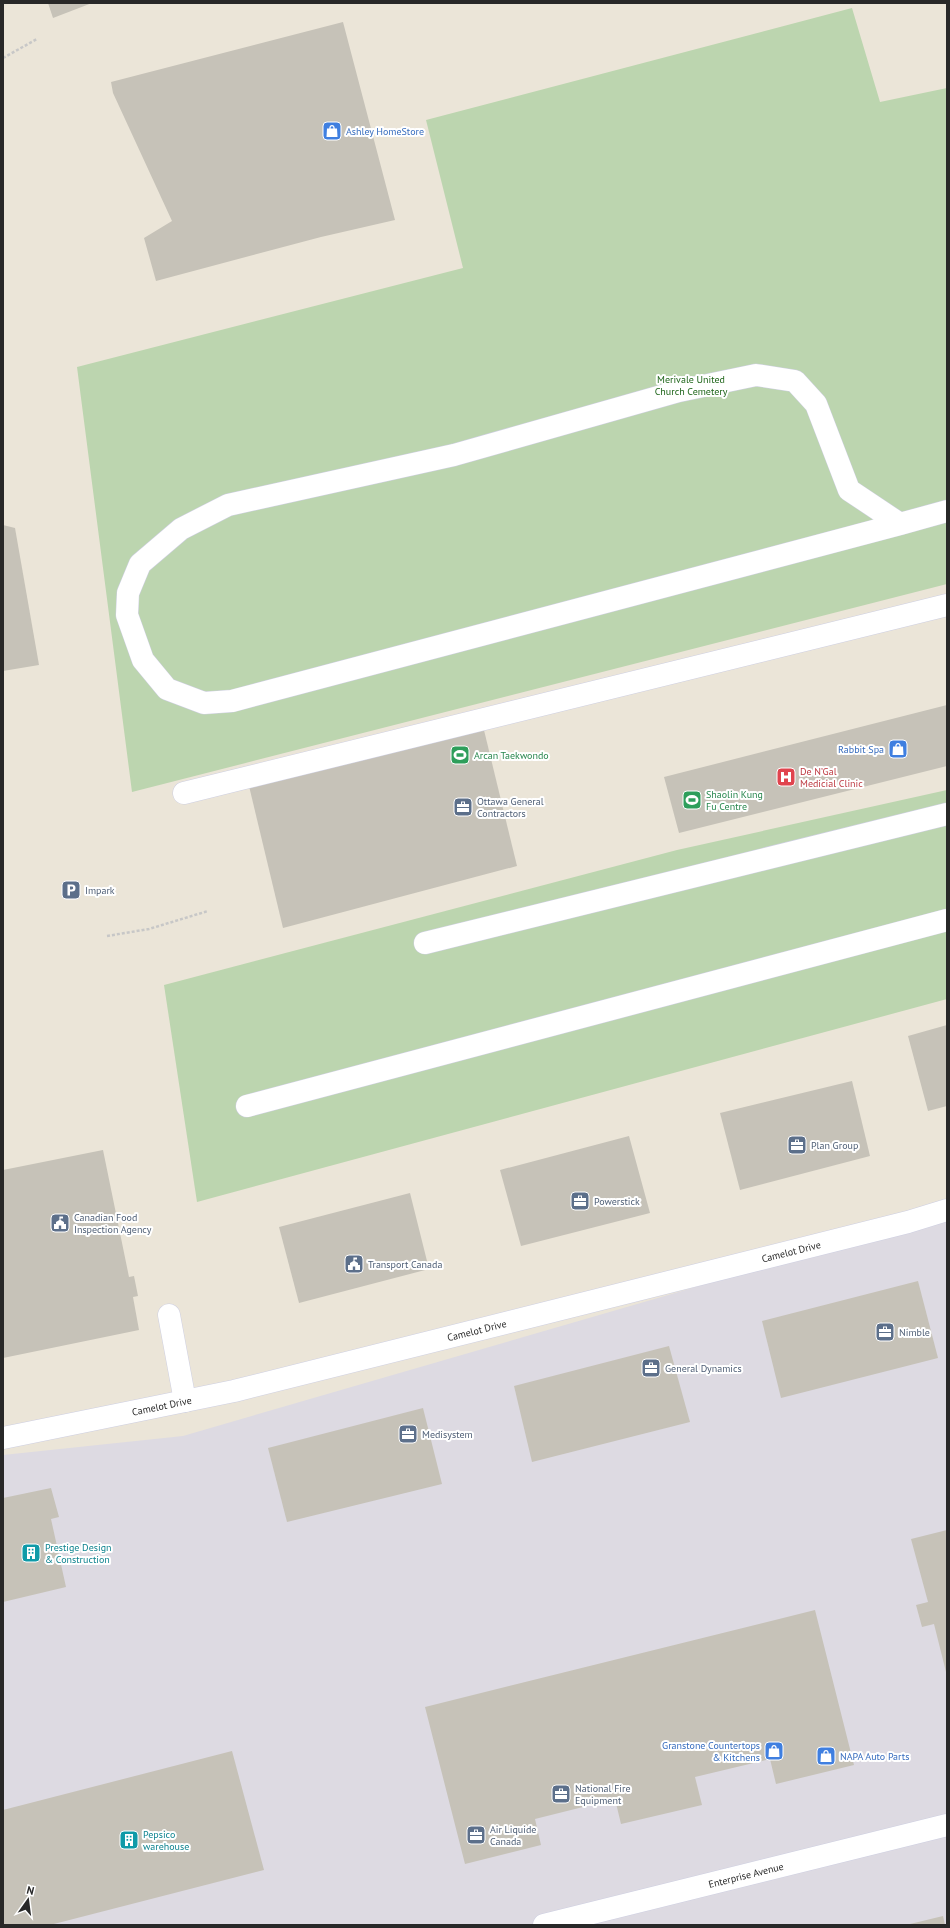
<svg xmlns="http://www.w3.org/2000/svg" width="950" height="1928" viewBox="0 0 950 1928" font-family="'PT Sans',sans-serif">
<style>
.industrial{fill:#dddae2}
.cemetery{fill:#bcd5af}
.building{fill:#c6c2b8}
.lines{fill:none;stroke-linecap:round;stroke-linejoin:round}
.minor-casing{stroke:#cecfe1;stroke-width:23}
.path{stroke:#c7c7c7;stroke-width:2.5;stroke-dasharray:3 2;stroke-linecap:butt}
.minor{stroke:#fff;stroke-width:22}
.labels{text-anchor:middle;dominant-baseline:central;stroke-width:4;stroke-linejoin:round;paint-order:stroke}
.shop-label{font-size:10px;fill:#366cbe;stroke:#fff;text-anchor:start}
.park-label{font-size:10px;fill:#1d6418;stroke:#fff}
.leisure-label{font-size:10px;fill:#27864d;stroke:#fff;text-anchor:start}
.health-label{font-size:10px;fill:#be3a42;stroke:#fff;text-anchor:start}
.service-label{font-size:10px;fill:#4e5e75;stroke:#fff;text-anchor:start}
.street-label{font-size:10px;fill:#282828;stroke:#fff}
.culture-label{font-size:10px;fill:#0d838f;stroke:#fff;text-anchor:start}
</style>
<rect width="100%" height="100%" fill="#ebe5d8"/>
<polygon class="industrial" points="947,1214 947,1925 3,1925 3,1455 183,1436"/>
<g class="cemetery">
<polygon points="852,8 880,102 947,88 947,584 132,792 77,367 463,268 426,120"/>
<polygon points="947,790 947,999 197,1202 164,985 677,850"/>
</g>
<g class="building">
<polygon points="48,3 92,3 53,18"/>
<polygon points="343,22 395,220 321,237 156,281 144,238 172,221 113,93 111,82"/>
<polygon points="3,525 15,528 39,665 3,671"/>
<polygon points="947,705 947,766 679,833 664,777"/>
<polygon points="483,726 517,866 283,928 249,786"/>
<polygon points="947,1025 947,1106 928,1111 908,1036"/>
<polygon points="852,1081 870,1156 740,1190 720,1113"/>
<polygon points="629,1136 650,1213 521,1246 500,1170"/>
<polygon points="103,1150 129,1277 134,1276 138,1296 133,1297 139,1330 3,1358 3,1170"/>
<polygon points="410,1193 429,1269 299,1303 279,1227"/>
<polygon points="918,1281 938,1358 781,1398 762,1321"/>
<polygon points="669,1346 690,1422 532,1462 514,1386"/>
<polygon points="423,1408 442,1484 287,1522 268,1448"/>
<polygon points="51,1488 59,1517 51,1519 66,1587 3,1602 3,1498"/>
<polygon points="947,1530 947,1672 946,1672 934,1624 922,1627 916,1605 928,1602 911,1539"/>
<polygon points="815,1610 854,1765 776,1784 770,1759 695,1777 702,1805 621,1824 615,1799 535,1819 541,1845 465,1864 425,1707"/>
<polygon points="232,1751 264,1870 50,1925 3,1925 3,1810"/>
<polygon points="943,1916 945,1925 910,1925 910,1924"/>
</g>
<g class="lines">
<defs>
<g id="minor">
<polyline points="900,524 849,490 816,404 795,381 756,375 679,391 454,455 228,505 181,529 140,564 128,593 127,615 143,660 167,689 204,703 232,701 900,524 947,511"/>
<polyline points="184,793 947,605"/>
<polyline points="425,943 947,814"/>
<polyline points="247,1106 947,920"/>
<polyline points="169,1315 185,1401"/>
<path id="s1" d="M3,1438l231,-47 674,-169 39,-12"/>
<path id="s2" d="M544,1925l403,-100"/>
</g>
</defs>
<use href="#minor" class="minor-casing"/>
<g class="path">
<polyline points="3,58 37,39"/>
<polyline points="107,936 149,929 208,911"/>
</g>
<use href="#minor" class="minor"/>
</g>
<defs>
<symbol id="shop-square" viewBox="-11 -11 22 22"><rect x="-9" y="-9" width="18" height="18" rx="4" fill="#3f7fe0" stroke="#fff"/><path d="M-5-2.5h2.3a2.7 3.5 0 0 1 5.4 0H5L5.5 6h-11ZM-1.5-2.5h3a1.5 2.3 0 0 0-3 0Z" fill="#fff"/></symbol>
<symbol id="stadium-square" viewBox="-11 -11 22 22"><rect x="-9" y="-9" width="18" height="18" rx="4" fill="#2e9e5b" stroke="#fff"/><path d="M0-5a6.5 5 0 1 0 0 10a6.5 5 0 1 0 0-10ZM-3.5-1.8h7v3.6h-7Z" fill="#fff"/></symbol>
<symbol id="hospital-square" viewBox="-11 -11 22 22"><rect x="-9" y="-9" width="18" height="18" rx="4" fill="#e0444e" stroke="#fff"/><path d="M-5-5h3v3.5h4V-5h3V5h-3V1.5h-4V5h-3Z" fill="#fff"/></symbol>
<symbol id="office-square" viewBox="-11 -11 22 22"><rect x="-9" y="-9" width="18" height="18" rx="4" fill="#5c6f8a" stroke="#fff"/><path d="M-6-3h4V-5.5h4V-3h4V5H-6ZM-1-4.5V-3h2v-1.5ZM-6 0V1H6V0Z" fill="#fff"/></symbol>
<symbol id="parking-square" viewBox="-11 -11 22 22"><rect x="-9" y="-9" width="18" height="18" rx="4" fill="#5c6f8a" stroke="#fff"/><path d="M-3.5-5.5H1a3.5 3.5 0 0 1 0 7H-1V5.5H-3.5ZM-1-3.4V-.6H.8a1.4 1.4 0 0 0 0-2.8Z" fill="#fff"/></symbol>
<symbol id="civic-square" viewBox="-11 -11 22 22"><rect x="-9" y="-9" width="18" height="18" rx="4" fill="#5c6f8a" stroke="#fff"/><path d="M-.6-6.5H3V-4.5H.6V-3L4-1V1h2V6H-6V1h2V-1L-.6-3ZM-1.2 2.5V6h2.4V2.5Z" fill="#fff"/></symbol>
<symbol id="building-square" viewBox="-11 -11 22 22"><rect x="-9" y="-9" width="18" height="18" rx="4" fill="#0f9aa8" stroke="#fff"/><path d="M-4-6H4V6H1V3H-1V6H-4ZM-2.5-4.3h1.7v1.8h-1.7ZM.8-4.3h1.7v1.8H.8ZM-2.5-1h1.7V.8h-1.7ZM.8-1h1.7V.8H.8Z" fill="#fff"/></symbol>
</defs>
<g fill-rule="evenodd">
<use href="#shop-square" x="321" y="120" width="22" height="22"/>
<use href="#shop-square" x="887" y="738" width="22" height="22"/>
<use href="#stadium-square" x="449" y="744" width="22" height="22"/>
<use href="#hospital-square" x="775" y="766" width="22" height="22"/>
<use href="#stadium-square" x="681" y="789" width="22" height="22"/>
<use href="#office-square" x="452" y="796" width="22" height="22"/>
<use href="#parking-square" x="60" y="879" width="22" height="22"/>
<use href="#office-square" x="786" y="1134" width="22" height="22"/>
<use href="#office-square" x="569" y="1190" width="22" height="22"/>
<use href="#civic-square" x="49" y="1212" width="22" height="22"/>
<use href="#civic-square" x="343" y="1253" width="22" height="22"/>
<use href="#office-square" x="874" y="1321" width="22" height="22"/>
<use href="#office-square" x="640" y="1357" width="22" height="22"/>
<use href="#office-square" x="397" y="1423" width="22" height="22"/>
<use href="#building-square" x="20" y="1542" width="22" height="22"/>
<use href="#shop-square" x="763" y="1740" width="22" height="22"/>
<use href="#shop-square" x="815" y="1745" width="22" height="22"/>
<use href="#office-square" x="550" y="1783" width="22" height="22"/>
<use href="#office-square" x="465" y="1824" width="22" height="22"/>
<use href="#building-square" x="118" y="1829" width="22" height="22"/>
</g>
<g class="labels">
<g class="shop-label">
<text x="346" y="131">Ashley HomeStore</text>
<text x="884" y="749" text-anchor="end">Rabbit Spa</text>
<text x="760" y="1745" text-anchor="end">Granstone Countertops<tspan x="760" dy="12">&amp; Kitchens</tspan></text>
<text x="840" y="1756">NAPA Auto Parts</text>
</g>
<g class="park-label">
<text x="691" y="379">Merivale United<tspan x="691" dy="12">Church Cemetery</tspan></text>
</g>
<g class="leisure-label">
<text x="474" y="755">Arcan Taekwondo</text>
<text x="706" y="794">Shaolin Kung<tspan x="706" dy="12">Fu Centre</tspan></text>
</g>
<g class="health-label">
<text x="800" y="771">De N’Gal<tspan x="800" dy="12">Medicial Clinic</tspan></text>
</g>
<g class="service-label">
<text x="477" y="801">Ottawa General<tspan x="477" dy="12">Contractors</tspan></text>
<text x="85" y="890">Impark</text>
<text x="811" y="1145">Plan Group</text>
<text x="594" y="1201">Powerstick</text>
<text x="74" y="1217">Canadian Food<tspan x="74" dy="12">Inspection Agency</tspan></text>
<text x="368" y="1264">Transport Canada</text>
<text x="899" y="1332">Nimble</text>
<text x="665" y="1368">General Dynamics</text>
<text x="422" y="1434">Medisystem</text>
<text x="575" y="1788">National Fire<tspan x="575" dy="12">Equipment</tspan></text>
<text x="490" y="1829">Air Liquide<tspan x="490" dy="12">Canada</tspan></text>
</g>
<g class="street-label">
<text stroke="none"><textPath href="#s1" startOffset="810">Camelot Drive</textPath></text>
<text stroke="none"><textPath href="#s1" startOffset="486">Camelot Drive</textPath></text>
<text stroke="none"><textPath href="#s1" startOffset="162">Camelot Drive</textPath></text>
<text stroke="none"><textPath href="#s2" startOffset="208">Enterprise Avenue</textPath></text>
</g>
<g class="culture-label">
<text x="45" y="1547">Prestige Design<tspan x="45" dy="12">&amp; Construction</tspan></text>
<text x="143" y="1834">Pepsico<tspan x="143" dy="12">warehouse</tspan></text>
</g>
</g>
<rect width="950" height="1928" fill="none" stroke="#282828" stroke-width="8"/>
<g transform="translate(28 1900) rotate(14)" stroke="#ffffff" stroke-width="3" paint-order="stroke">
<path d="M0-3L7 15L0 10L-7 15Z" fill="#282828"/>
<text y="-6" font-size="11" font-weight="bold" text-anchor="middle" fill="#282828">N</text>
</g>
</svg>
